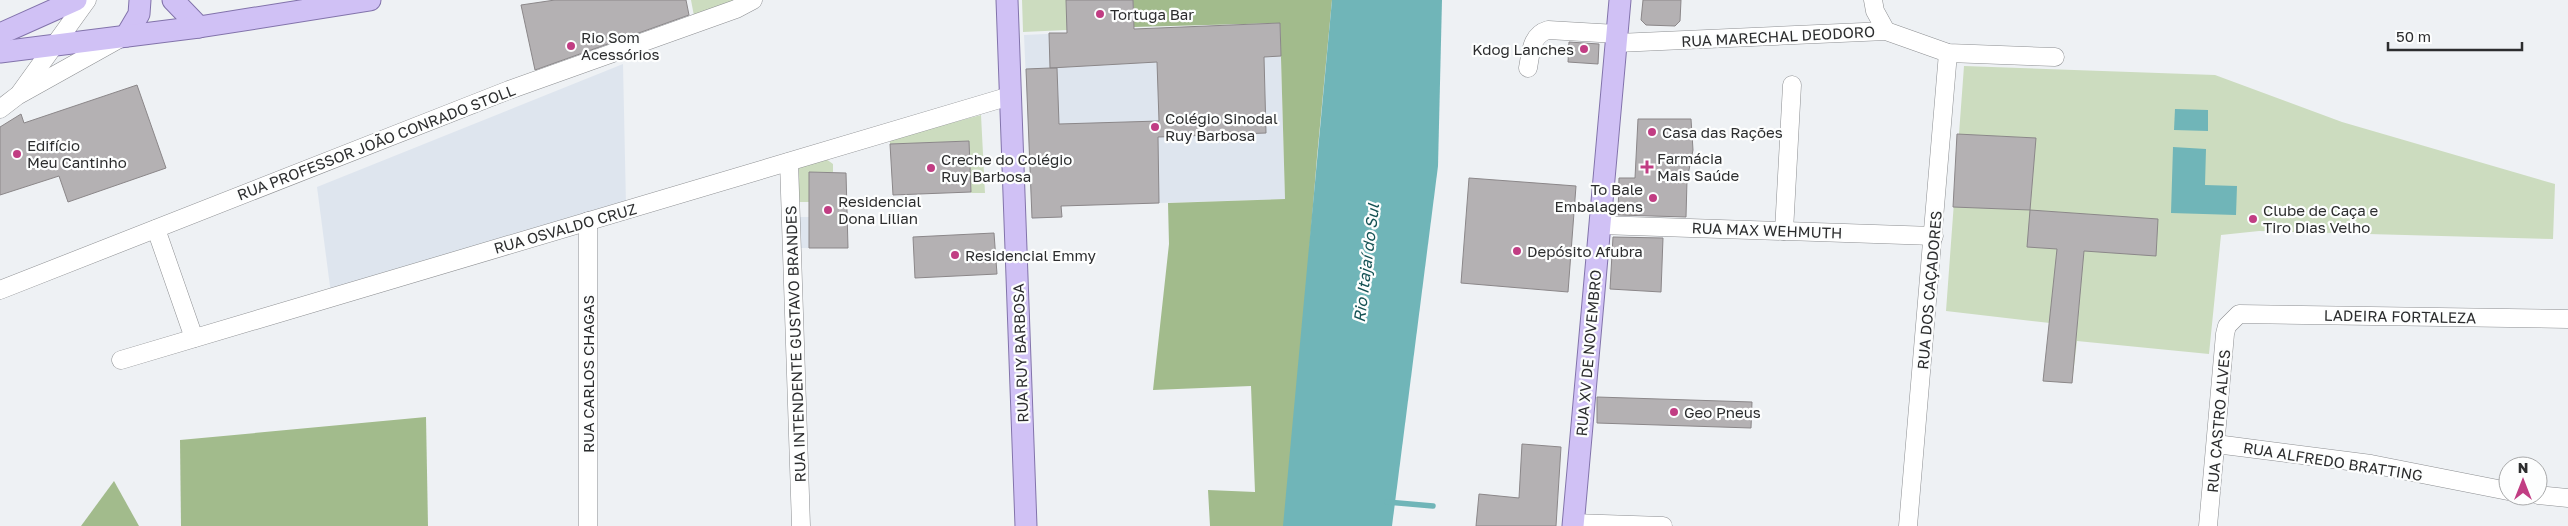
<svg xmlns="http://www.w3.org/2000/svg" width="2568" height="526" viewBox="0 0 2568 526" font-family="'Golos Text',sans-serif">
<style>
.built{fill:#dee5ee}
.green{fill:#ccdcbf}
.forest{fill:#a2bb8c}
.water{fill:#70b5b8}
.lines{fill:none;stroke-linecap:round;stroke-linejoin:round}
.stream{stroke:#70b5b8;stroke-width:5.5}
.building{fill:#b4b1b3;stroke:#8b8789;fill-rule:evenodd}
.minor-casing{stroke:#8d8f92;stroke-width:19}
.major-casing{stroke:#8273ab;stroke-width:23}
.minor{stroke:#fff;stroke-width:18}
.major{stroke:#d0c1f5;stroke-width:21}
.poi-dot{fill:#c13d83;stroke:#fdfefe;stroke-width:2}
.labels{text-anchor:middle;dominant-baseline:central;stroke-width:4.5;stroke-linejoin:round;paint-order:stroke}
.poi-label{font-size:15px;fill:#2c2d2e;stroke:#fdfefe;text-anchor:start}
.street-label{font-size:15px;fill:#2c2d2e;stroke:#fdfefe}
.water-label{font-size:16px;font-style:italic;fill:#155254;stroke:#fdfefe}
</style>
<rect width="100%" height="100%" fill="#eef1f4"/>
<g class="built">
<polygon points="1280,23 1285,199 1062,206 1062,217 1032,219 1024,35"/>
<polygon points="623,64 626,206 331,294 317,187"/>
<polygon points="796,217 809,217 809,248 797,248"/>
</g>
<g class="green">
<polygon points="691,0 741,0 694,16"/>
<polygon points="1022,0 1066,0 1067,30 1023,32"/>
<polygon points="1964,66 2215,75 2342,122 2555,184 2553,239 2259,231 2221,235 2209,354 2077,341 2072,383 2043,381 2050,323 1946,311"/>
<polygon points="981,115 985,193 971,193 969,141 890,144 890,139"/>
<polygon points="826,159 833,164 833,172 809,172 809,202 796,202 796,166"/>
</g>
<g class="forest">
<polygon points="1133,0 1332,0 1317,157 1287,526 1210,526 1208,490 1255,492 1251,386 1153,390 1169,244 1168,203 1285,199 1280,23 1134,27"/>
<polygon points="426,417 428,526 181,526 180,440"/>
<polygon points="114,481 139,526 81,526"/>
</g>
<g class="water">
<polygon points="1332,0 1442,0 1438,166 1392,526 1283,526"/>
<polygon points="2175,109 2208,110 2208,131 2174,130"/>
<polygon points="2173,147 2206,149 2205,185 2237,186 2236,215 2171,213"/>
</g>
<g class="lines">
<polyline class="stream" points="1387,502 1433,506"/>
</g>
<g class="building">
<polygon points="555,0 686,0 689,15 535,70 521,5"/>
<path d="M1066,0h67l1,29 146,-6 1,33 -17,1 2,76 -108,4 1,66 -98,3 1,11 -30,1 -6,-149 24,-1 -1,-35h18zM1157,62l2,59 -100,3 -2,-56h-7z"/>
<polygon points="1643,0 1681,0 1680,21 1675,26 1646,25 1641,20"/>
<polygon points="1569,42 1599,44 1598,64 1568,62"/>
<polygon points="137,85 166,168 68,202 59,176 0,195 0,127 21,114 24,123"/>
<polygon points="1638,119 1691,119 1693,150 1687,180 1686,217 1618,215 1619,178 1635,178"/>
<polygon points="1957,134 2036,138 2030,210 1953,207"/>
<polygon points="969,141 971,192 893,195 890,144"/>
<polygon points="809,172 846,173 848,248 809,248"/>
<polygon points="1469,178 1576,186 1568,292 1461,283"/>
<polygon points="2030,210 2158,219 2156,256 2084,251 2072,383 2043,381 2057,249 2027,247"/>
<polygon points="994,233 997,274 915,278 913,237"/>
<polygon points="1613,237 1663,238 1661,292 1610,289"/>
<polygon points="1597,397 1752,402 1751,428 1597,423"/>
<polygon points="1522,444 1561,447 1556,526 1476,526 1479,494 1519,498"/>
</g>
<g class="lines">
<defs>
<g id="minor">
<polyline points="1873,0 1875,11 1886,31"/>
<polyline points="1617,43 1886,31 1948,53 2055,57"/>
<path d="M1528,68c3,-16 3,-33 20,-38l69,4"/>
<polyline points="20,93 87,0"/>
<polyline points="0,109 17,96 121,38"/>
<polyline points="789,162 801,526"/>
<polyline points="588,221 588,526"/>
<polyline points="1600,225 1934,236"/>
<polyline points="156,229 194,338"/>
<polyline points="1784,231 1792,85"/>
<polyline points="0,290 509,90 736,9 753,0"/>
<polyline points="121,360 1010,96"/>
<polyline points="2216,444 2371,464 2508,491"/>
<polyline points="2538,495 2568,498"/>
<polyline points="1573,523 1663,526"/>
<polyline points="1908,526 1948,53"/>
<polyline points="2208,526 2225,334 2227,326 2239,314 2568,319"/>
</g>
<g id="major">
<polyline points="173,0 199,27"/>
<polyline points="1007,0 1026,526"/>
<polyline points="0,34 76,0"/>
<polyline points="126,36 139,14 140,0"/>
<polyline points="0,52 199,27 370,0"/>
<polyline points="1573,526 1620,0"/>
</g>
</defs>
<use href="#minor" class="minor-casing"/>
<use href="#major" class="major-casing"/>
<use href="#minor" class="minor"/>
<use href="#major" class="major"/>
</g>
<g class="poi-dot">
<circle cx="1100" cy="14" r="5"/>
<circle cx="571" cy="46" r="5"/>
<circle cx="1584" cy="49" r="5"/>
<circle cx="1155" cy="127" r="5"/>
<circle cx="1652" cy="132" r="5"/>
<circle cx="17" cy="154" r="5"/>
<path d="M1644.5 159.5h5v5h5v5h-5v5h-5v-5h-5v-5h5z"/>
<circle cx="931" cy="168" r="5"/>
<circle cx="1653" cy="198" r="5"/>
<circle cx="828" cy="210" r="5"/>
<circle cx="2253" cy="219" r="5"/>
<circle cx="1517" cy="251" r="5"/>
<circle cx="955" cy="255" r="5"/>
<circle cx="1674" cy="412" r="5"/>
</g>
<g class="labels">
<g class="poi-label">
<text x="1110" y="14">Tortuga Bar</text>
<text x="581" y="37">Rio Som<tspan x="581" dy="17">Acessórios</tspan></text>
<text x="1574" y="49" text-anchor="end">Kdog Lanches</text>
<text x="1165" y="118">Colégio Sinodal<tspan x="1165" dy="17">Ruy Barbosa</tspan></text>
<text x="1662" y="132">Casa das Rações</text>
<text x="27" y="145">Edifício<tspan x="27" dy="17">Meu Cantinho</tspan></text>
<text x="1657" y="158">Farmácia<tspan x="1657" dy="17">Mais Saúde</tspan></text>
<text x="941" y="159">Creche do Colégio<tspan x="941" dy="17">Ruy Barbosa</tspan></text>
<text x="1643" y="189" text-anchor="end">To Bale<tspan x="1643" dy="17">Embalagens</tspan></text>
<text x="838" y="201">Residencial<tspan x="838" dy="17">Dona Lilian</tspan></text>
<text x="2263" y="210">Clube de Caça e<tspan x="2263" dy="17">Tiro Dias Velho</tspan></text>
<text x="1527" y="251">Depósito Afubra</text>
<text x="965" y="255">Residencial Emmy</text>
<text x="1684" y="412">Geo Pneus</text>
</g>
<g class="street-label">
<text transform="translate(1778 36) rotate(-3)">RUA MARECHAL DEODORO</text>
<text transform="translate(376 142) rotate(-21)">RUA PROFESSOR JOÃO CONRADO STOLL</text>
<text transform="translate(565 228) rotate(-16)">RUA OSVALDO CRUZ</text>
<text transform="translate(1767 230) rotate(2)">RUA MAX WEHMUTH</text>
<text transform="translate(1929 290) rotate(-85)">RUA DOS CAÇADORES</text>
<text transform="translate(2400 316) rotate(1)">LADEIRA FORTALEZA</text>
<text transform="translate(795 344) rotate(-92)">RUA INTENDENTE GUSTAVO BRANDES</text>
<text transform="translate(1020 353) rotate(-92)">RUA RUY BARBOSA</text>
<text transform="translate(1588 353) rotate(-85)">RUA XV DE NOVEMBRO</text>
<text transform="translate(588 374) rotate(-90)">RUA CARLOS CHAGAS</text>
<text transform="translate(2218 421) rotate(-85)">RUA CASTRO ALVES</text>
<text transform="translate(2333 461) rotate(9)">RUA ALFREDO BRATTING</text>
</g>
<g class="water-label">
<text transform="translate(1366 263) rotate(-83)">Rio Itajaí do Sul</text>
</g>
</g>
<g transform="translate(2523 481)"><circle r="24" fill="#fdfefe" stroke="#a9aaab"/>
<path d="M0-4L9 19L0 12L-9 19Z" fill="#c13d83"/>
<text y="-8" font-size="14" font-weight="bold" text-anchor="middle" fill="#2c2d2e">N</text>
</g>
<path d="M2388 42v8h134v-8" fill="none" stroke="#2c2d2e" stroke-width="2.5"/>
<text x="2396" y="42" font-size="15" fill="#2c2d2e" stroke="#fdfefe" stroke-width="4" paint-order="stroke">50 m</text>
</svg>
